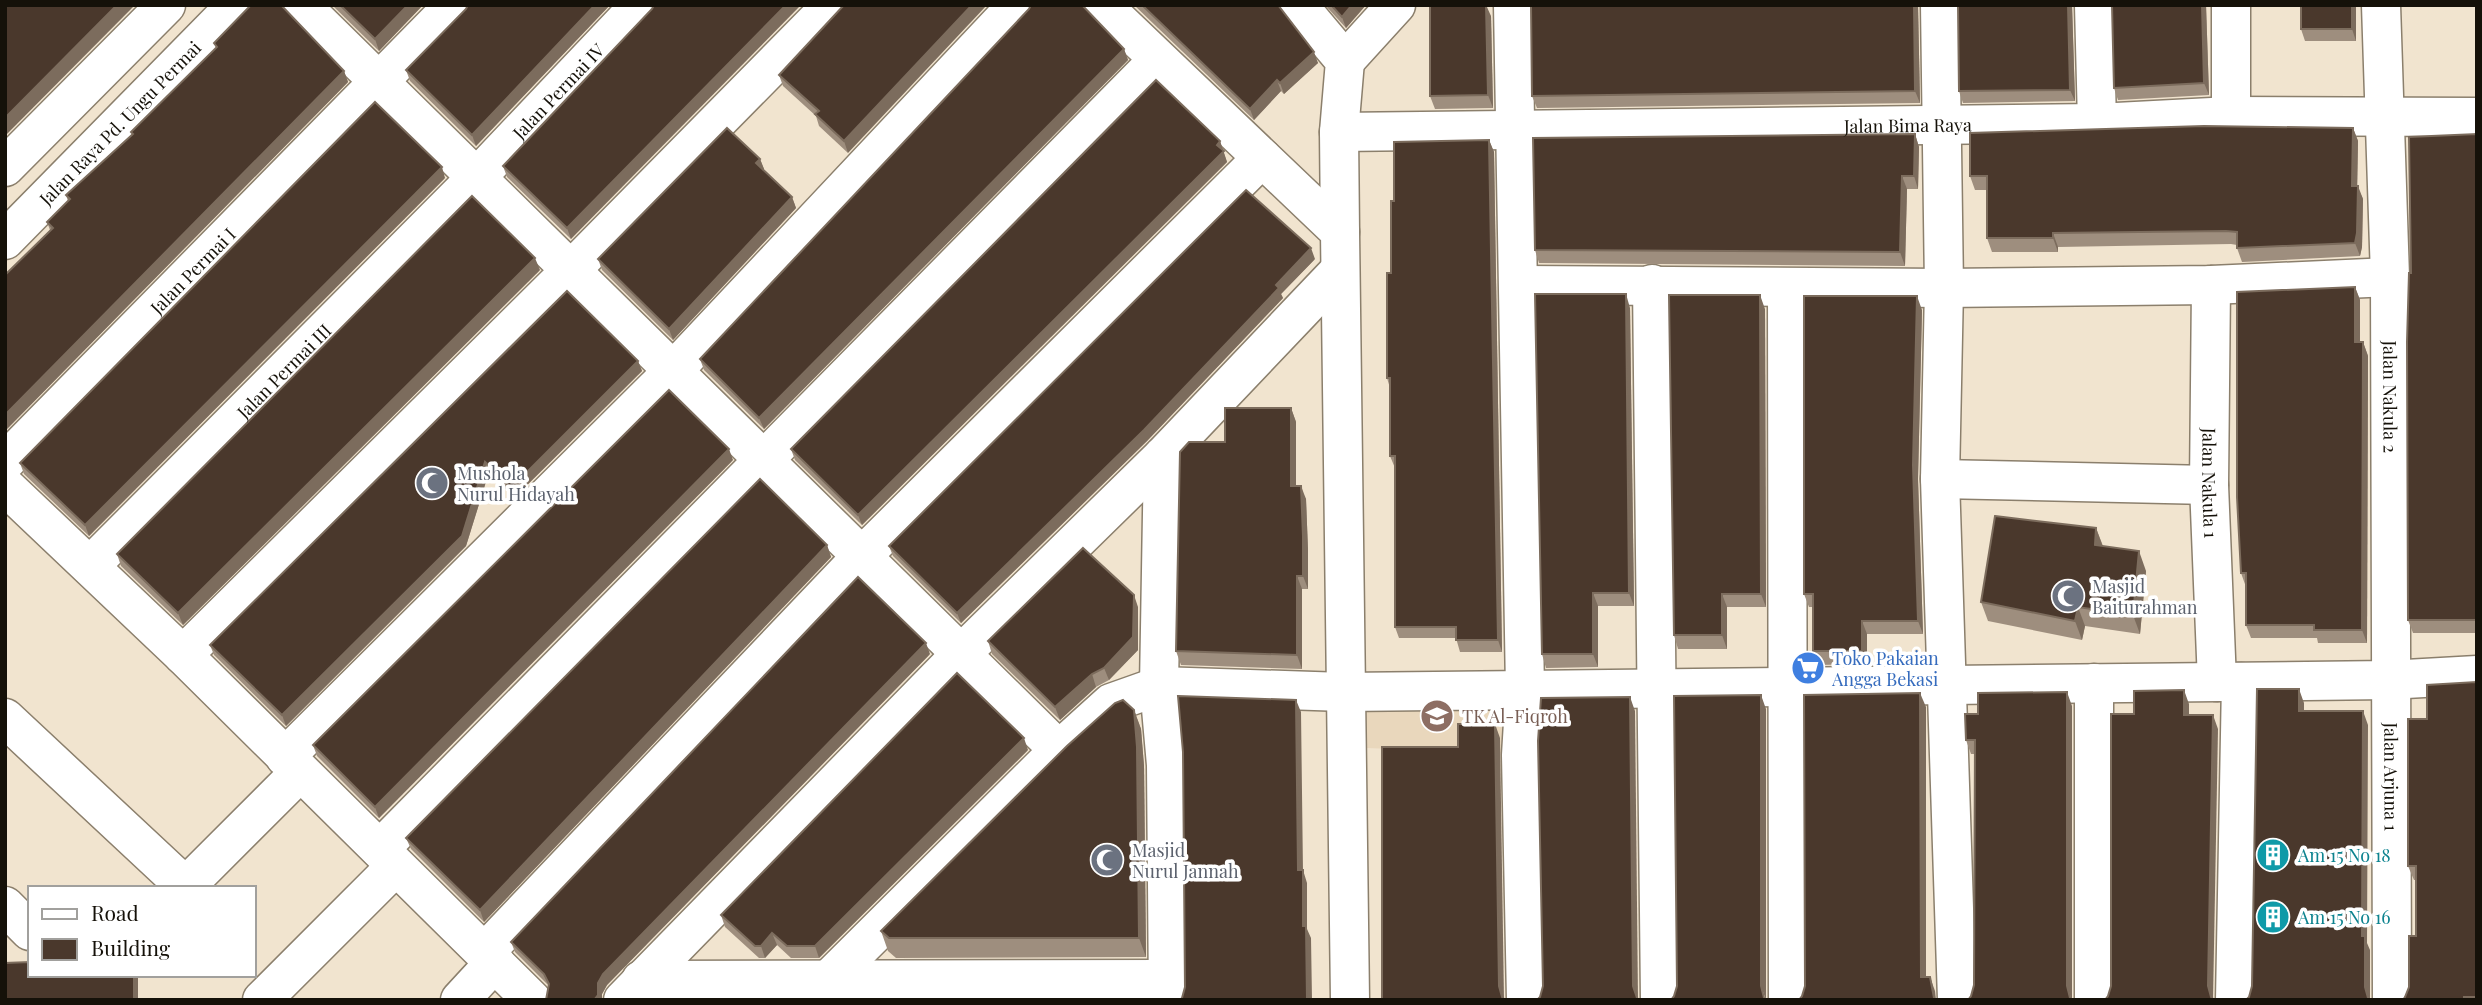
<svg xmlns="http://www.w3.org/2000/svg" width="2482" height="1005" viewBox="0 0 2482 1005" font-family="'Playfair Display',serif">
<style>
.built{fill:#e9d7bc}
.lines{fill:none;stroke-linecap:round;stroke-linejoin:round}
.minor-casing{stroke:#8b7f6c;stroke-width:41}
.minor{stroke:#fff;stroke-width:38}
.wall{fill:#9e8e7e}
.shaded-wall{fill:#7c6c5d}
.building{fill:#4a382c;stroke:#7c6c5d;stroke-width:2}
.labels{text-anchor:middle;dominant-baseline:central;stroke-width:7;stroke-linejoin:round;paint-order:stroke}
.street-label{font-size:18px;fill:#151109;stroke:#fff}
.worship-label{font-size:18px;fill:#5b616d;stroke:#fff;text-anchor:start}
.shop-label{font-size:18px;fill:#366cbe;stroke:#fff;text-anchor:start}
.education-label{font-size:18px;fill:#785e54;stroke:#fff;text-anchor:start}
.culture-label{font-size:18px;fill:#0d838f;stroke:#fff;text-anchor:start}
</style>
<rect width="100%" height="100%" fill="#f1e4cf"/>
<polygon class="built" points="1347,685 1521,685 1542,755 1341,747"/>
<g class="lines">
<defs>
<g id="minor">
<polyline points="301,5 1059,750"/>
<polyline points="1102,5 1340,232 1350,1000"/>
<polyline points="1298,5 1345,61 1339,132 1340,232"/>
<polyline points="1513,5 1525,690 1521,755 1526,1000"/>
<polyline points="1940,5 1944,288 1940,479 1957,1000"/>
<polyline points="2094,5 2097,123"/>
<polyline points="2231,5 2231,116"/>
<path id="s1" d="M2381,5l9,272 2,723"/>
<polyline points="1345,61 1396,5"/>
<path id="s2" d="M1339,132l758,-9 134,-7 246,1"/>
<polyline points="5,167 166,5"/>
<path id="s3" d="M5,240l231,-235"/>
<polyline points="1652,284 1660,1000"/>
<polyline points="1520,285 1944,288 2211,285 2390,277"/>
<path id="s4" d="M2211,285l-2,200 8,197"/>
<polyline points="1787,288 1788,1000"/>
<polyline points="1163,456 1159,686 1166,765 1168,1000"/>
<path id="s5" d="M5,462l449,-457"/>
<polyline points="1940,479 2209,485"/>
<polyline points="5,486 183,655 532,1000"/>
<path id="s6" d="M90,566l387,-389 163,-172"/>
<polyline points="183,655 571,270 832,5"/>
<polyline points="2094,683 2094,1000"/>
<polyline points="5,718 185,886"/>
<polyline points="285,757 673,371 1017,5"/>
<polyline points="380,849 1158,60"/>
<polyline points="184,888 300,772"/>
<polyline points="5,906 30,931"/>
<polyline points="485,952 862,556 1262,158"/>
<polyline points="829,979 1059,750 1111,703 1159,686 1344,692 2388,680 2477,675"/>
<polyline points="641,980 1167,979"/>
<polyline points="262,1000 395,867"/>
<polyline points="460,1000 495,962"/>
<polyline points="623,1000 961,654 1163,456 1340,270"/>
<polyline points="2235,1000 2241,682"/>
</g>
</defs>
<use href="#minor" class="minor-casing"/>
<use href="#minor" class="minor"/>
</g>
<g class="wall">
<polygon points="332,5 423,5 379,51"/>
<polygon points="468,5 610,5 476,146 410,81 406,70 466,9"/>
<polygon points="844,5 848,153 819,126 816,116 783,86 779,75"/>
<polygon points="1134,5 1278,5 1318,63 1284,94 1281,91 1254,120"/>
<polygon points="1325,5 1366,5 1346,28"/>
<polygon points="1918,5 1920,103 1537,108 1532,96"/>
<polygon points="1958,5 2072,5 2075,101 1963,103 1959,91"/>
<polygon points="2206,5 2209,95 2118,100 2114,88"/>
<polygon points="2356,5 2356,41 2305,41 2301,29"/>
<polygon points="652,9 571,239 507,177 503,166"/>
<polygon points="1029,9 1124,49 1128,60 764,429 704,370 700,359"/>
<polygon points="1491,16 1493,108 1435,109 1430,96"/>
<polygon points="214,43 344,71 348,82 5,431 5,273 6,274 50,230 47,222 68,201 66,195 132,134 131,132 216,48"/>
<polygon points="2353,128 2358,141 2357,186 2363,199 2362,247 2360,256 2242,262 2237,248 2237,245 2231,244 2058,247 2058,252 1992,252 1987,238 1987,190 1975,190 1970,176"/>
<polygon points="1915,134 1919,147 1918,189 1907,189 1905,266 1539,263 1535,250"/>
<polygon points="2477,134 2477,633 2413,633 2408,620 2411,273"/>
<polygon points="1489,140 1494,152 1502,652 1460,652 1456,638 1399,638 1395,627 1395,468 1390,456 1390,388 1387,378 1394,201"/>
<polygon points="1220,141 1227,162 862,525 795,460 791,449"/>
<polygon points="760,159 764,169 763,170 792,197 796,208 673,340 602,270 598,259"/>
<polygon points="445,178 89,536 24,474 20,463"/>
<polygon points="1315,259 1281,294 1283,298 1147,441 961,623 893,556 889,546"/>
<polygon points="540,270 183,625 121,566 117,554"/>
<polygon points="2355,287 2360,300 2360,342 2363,342 2368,356 2367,643 2318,643 2317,638 2251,638 2246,625 2246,587 2241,573"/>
<polygon points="1630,308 1634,606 1598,606 1598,667 1546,668 1542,654"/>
<polygon points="1765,309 1766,607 1727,607 1727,649 1678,649 1674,635"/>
<polygon points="1922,310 1918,479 1923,634 1867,634 1867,664 1818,665 1813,651 1813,607 1809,607 1804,594"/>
<polygon points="638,361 642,371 514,498 489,472 466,546 286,726 214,655 210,645"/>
<polygon points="1291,408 1296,422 1296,486 1306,499 1308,550 1308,589 1302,589 1302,669 1181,665 1176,651 1225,442"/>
<polygon points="733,460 379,818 317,756 313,745"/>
<polygon points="2096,528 2103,546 2146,571 2140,634 2085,626 2082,640 1988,621 1981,602"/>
<polygon points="827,545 831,557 484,922 411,849 406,838"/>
<polygon points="1138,607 1138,650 1109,680 1096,687 1060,720 992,654 988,641"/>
<polygon points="930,654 607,985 602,994 602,1000 546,1000 549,987 548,985 515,952 511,942"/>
<polygon points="2476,682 2477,1000 2403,1000 2405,997 2409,987 2416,936 2416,880 2414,880 2408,866 2427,719"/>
<polygon points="2072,706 2072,999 1971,996 1974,985 1975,754 1971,754 1966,740 1978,714"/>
<polygon points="1134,710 1141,729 1144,766 1146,957 896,958 888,951 881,931"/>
<polygon points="1028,750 819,958 791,958 777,945 765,958 759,958 725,927 721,915"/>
</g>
<g class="shaded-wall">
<polygon points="117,5 135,5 5,136 5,118"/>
<polygon points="408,5 423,5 379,51 375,39"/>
<polygon points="595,5 610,5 476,146 472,135"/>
<polygon points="786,5 801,5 571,239 567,228"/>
<polygon points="972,5 987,5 848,153 844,141"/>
<polygon points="1352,5 1366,5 1346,28 1342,17"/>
<polygon points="1486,5 1491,16 1493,108 1488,95"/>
<polygon points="1914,5 1918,5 1920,103 1915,91"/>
<polygon points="2068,5 2072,5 2075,101 2070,90"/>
<polygon points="2202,5 2206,5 2209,95 2204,83"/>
<polygon points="2352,5 2356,5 2356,41 2352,29"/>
<polygon points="1124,49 1128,60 764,429 759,418"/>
<polygon points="1314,52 1318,63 1284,94 1280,83"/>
<polygon points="344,71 348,82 5,431 5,415"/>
<polygon points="1277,80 1281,91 1254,120 1250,109"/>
<polygon points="2353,128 2358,141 2357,199 2352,186"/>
<polygon points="1915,134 1919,147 1918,189 1914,176"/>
<polygon points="1489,140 1494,152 1502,652 1498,640"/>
<polygon points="1220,141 1227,162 862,525 858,515"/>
<polygon points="760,159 764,169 760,174 756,163"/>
<polygon points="442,167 445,178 89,536 85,525"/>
<polygon points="1902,176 1907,189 1905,266 1900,252"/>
<polygon points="2358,186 2363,199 2362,247 2360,256 2355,243"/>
<polygon points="792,197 796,208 673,340 669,329"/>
<polygon points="2053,233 2058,247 2058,252 2053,238"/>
<polygon points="1311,248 1315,259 1281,294 1283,298 1147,441 961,623 957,613"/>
<polygon points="535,258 540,270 183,625 178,613"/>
<polygon points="2355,287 2360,300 2360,356 2355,342"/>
<polygon points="1626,294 1630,308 1634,606 1629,593"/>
<polygon points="1760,295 1765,309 1766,607 1761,594"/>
<polygon points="1917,296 1922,310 1918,479 1923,634 1918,621 1913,465"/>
<polygon points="2363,342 2368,356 2367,643 2362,630"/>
<polygon points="638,361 642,371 514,498 511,488"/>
<polygon points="1291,408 1296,422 1296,499 1291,486"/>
<polygon points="729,449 733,460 379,818 375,807"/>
<polygon points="485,462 489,472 466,546 286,726 282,715"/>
<polygon points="1301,486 1306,499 1308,550 1308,589 1303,576"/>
<polygon points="2096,528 2103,547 2095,545"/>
<polygon points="827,545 831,557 484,922 480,910"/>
<polygon points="2139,551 2146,571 2140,634 2133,615"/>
<polygon points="1297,576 1302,589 1302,669 1297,655"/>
<polygon points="1593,593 1598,606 1598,667 1593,654"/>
<polygon points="1722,594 1727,607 1727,649 1722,635"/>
<polygon points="1134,595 1138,607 1138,650 1109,680 1104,668"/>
<polygon points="2078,607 2085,626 2082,640 2075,621"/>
<polygon points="1862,621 1867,634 1867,664 1862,651"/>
<polygon points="926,643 930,654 607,985 602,994 602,1000 594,1000 598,983 603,974"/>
<polygon points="1092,674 1096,687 1060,720 1055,707"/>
<polygon points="2299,689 2304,703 2304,725 2299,711"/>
<polygon points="2184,690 2189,704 2189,729 2184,715"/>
<polygon points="2067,692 2072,706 2072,1000 2067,986"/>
<polygon points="1920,693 1926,707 1926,991 1921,977"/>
<polygon points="1761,695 1766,709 1766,1000 1761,986"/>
<polygon points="1630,697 1635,711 1638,1000 1633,986"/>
<polygon points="1296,700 1301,712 1303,873 1303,870 1307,883 1307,929 1311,938 1312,1000 1307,1000 1298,870"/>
<polygon points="1134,710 1141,729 1144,766 1146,957 1139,938"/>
<polygon points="2363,711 2368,725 2367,943 2370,950 2370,1000 2369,1000 2365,987 2362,936"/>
<polygon points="2213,715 2218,729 2213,1000 2212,1000 2208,986"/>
<polygon points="1495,724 1500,738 1504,1000 1503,1000 1499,986"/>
<polygon points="1024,738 1028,750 819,958 815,946"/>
<polygon points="772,933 777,945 765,958 761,946"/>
<polygon points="134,975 137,975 138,978 138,1000 134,1000"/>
<polygon points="1930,977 1935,991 1936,1000 1934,1000"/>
</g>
<g class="building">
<polygon points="5,5 117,5 5,118"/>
<polygon points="251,5 281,5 344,71 5,415 5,273 6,274 53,228 47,222 70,199 66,195 133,134 131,132 217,47 214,43"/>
<polygon points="340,5 408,5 375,39"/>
<polygon points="468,5 595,5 472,135 406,70 466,9"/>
<polygon points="654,5 786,5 567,228 503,166 652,9"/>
<polygon points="844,5 972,5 844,141 815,114 819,111 779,75"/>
<polygon points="1031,5 1082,5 1124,49 759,418 700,359 1029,9"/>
<polygon points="1142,5 1278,5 1314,52 1280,83 1277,80 1250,109"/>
<polygon points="1331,5 1352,5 1342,17"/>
<polygon points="1430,5 1486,5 1488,95 1430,96"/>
<polygon points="1531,5 1914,5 1915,91 1532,96"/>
<polygon points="1958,5 2068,5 2070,90 1959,91"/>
<polygon points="2112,5 2202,5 2204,83 2114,88"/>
<rect x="2301" y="5" width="51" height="24"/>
<polygon points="1156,80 1220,141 1217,145 1224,151 858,515 791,449"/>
<polygon points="375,102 442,167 85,525 20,463"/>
<polygon points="2204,126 2353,128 2352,186 2358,186 2357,233 2355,243 2237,248 2237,232 2226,231 2053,233 2053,238 1987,238 1987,176 1970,176 1970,133"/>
<polygon points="727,128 760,159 756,163 792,197 669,329 598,259"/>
<polygon points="1915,134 1914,176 1902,176 1900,252 1535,250 1533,138"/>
<polygon points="2477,134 2477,620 2408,620 2407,342 2409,273 2411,273 2409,137"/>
<polygon points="1489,140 1498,640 1456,640 1456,627 1395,627 1395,456 1390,456 1390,378 1387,378 1387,273 1391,273 1391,201 1394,201 1394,142"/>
<polygon points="1246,190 1311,248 1276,285 1279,288 1144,430 957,613 889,546"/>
<polygon points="472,196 535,258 178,613 117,554"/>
<polygon points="2355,287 2355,342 2363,342 2362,630 2314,630 2314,625 2246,625 2246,573 2241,573 2237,497 2237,292"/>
<polygon points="567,291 638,361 511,488 485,462 462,536 282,715 210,645"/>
<polygon points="1535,294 1626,294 1629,593 1593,593 1593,654 1542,654"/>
<polygon points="1669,295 1760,295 1761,594 1722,594 1722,635 1674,635"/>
<polygon points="1804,296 1917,296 1913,465 1918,621 1862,621 1862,651 1813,651 1813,594 1804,594"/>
<polygon points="669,390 729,449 375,807 313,745"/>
<polygon points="1225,408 1291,408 1291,486 1301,486 1303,536 1303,576 1297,576 1297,655 1176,651 1180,452 1189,442 1225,442"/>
<polygon points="760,479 827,545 480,910 406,838"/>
<polygon points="1995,516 2096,528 2095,545 2139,551 2133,615 2078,607 2075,621 1981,602"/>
<polygon points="1083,548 1134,595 1133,637 1104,668 1092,674 1055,707 988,641"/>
<polygon points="858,577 926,643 603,974 598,983 598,995 594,1000 546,1000 549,984 544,974 511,942"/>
<polygon points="957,673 1024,738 815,946 787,946 772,933 761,946 755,946 721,915"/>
<polygon points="2476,682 2477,997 2464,997 2464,1000 2403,1000 2405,997 2409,987 2409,936 2416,936 2416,866 2408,866 2408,719 2427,719 2427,685"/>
<polygon points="2257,689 2299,689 2299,711 2363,711 2362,936 2365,936 2365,987 2368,998 2371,1000 2246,1000 2249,997 2252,986"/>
<polygon points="2184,690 2184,715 2213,715 2208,986 2211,997 2214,1000 2105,1000 2108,996 2111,986 2111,714 2134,714 2134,691"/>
<polygon points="2067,692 2067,986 2070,998 2073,1000 1968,1000 1971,996 1974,985 1975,740 1966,740 1965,714 1978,714 1978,693"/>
<polygon points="1920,693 1921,977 1930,977 1934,998 1936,1000 1799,1000 1802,996 1805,986 1804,695"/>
<polygon points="1761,695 1761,986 1764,998 1767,1000 1671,1000 1674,996 1677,986 1674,696"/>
<polygon points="1178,696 1296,700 1298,870 1303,870 1303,926 1306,926 1307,1000 1180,1000 1182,998 1185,987 1183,752"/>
<polygon points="1630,697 1633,986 1637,998 1639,1000 1537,1000 1540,997 1543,986 1538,741 1541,698"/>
<polygon points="1123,700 1134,710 1137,747 1139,938 889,938 881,931 1067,746 1115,703"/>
<polygon points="1458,724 1495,724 1499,986 1502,997 1505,1000 1382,1000 1382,747 1458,747"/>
<polygon points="30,962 30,975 134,975 134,1000 5,1000 5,963"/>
</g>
<defs>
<symbol id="mosque-disc" viewBox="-11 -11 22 22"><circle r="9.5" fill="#6b7280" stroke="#fff"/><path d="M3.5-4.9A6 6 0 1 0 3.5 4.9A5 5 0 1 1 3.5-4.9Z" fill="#fff"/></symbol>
<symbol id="supermarket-disc" viewBox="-11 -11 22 22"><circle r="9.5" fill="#3f7fe0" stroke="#fff"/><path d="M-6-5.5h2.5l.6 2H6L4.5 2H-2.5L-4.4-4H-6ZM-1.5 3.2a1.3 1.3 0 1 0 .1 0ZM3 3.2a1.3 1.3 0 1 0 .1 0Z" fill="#fff"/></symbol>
<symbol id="school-disc" viewBox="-11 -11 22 22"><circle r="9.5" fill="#8d6e63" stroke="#fff"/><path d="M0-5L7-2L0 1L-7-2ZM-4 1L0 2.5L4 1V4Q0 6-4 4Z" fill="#fff"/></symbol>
<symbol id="building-disc" viewBox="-11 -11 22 22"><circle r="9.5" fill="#0f9aa8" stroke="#fff"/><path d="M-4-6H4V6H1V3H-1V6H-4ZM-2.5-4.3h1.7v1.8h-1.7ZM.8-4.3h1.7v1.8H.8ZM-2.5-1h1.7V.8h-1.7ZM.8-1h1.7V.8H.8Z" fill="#fff"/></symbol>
</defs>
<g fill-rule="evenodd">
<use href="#mosque-disc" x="413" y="464" width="38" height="38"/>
<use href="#mosque-disc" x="2049" y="577" width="38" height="38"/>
<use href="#supermarket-disc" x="1789" y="649" width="38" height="38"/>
<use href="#school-disc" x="1418" y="697" width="38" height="38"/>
<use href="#building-disc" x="2254" y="836" width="38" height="38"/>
<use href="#mosque-disc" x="1088" y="841" width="38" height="38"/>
<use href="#building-disc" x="2254" y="898" width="38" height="38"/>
</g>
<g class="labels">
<g class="street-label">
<text stroke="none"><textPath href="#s6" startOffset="667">Jalan Permai IV</textPath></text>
<text stroke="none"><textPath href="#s3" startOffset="164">Jalan Raya Pd. Ungu Permai</textPath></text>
<text stroke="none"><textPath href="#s2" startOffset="569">Jalan Bima Raya</textPath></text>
<text stroke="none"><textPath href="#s5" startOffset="268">Jalan Permai I</textPath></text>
<text stroke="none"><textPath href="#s6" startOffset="275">Jalan Permai III</textPath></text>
<text stroke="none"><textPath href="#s1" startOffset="392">Jalan Nakula 2</textPath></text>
<text stroke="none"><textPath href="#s4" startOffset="198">Jalan Nakula 1</textPath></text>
<text stroke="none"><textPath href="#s1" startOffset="772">Jalan Arjuna 1</textPath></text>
</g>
<g class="worship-label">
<text x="457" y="473">Mushola<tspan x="457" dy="21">Nurul Hidayah</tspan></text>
<text x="2092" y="586">Masjid<tspan x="2092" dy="21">Baiturahman</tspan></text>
<text x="1132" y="850">Masjid<tspan x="1132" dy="21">Nurul Jannah</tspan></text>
</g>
<g class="shop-label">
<text x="1832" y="658">Toko Pakaian<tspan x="1832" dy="21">Angga Bekasi</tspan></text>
</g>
<g class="education-label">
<text x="1462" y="716">TK Al-Fiqroh</text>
</g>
<g class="culture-label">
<text x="2298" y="855">Am 15 No 18</text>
<text x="2298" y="917">Am 15 No 16</text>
</g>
</g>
<rect width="2482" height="1005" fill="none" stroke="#151109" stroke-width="14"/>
<rect x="28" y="886" width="228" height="91" fill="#ffffff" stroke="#a1a09d" stroke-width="2"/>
<rect x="42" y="909" width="35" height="10" fill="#ffffff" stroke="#a1a09d" stroke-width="2"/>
<text x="91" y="921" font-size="21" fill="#151109">Road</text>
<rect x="42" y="939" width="35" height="21" fill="#4a382c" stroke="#a1a09d" stroke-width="2"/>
<text x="91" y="956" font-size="21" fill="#151109">Building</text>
</svg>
